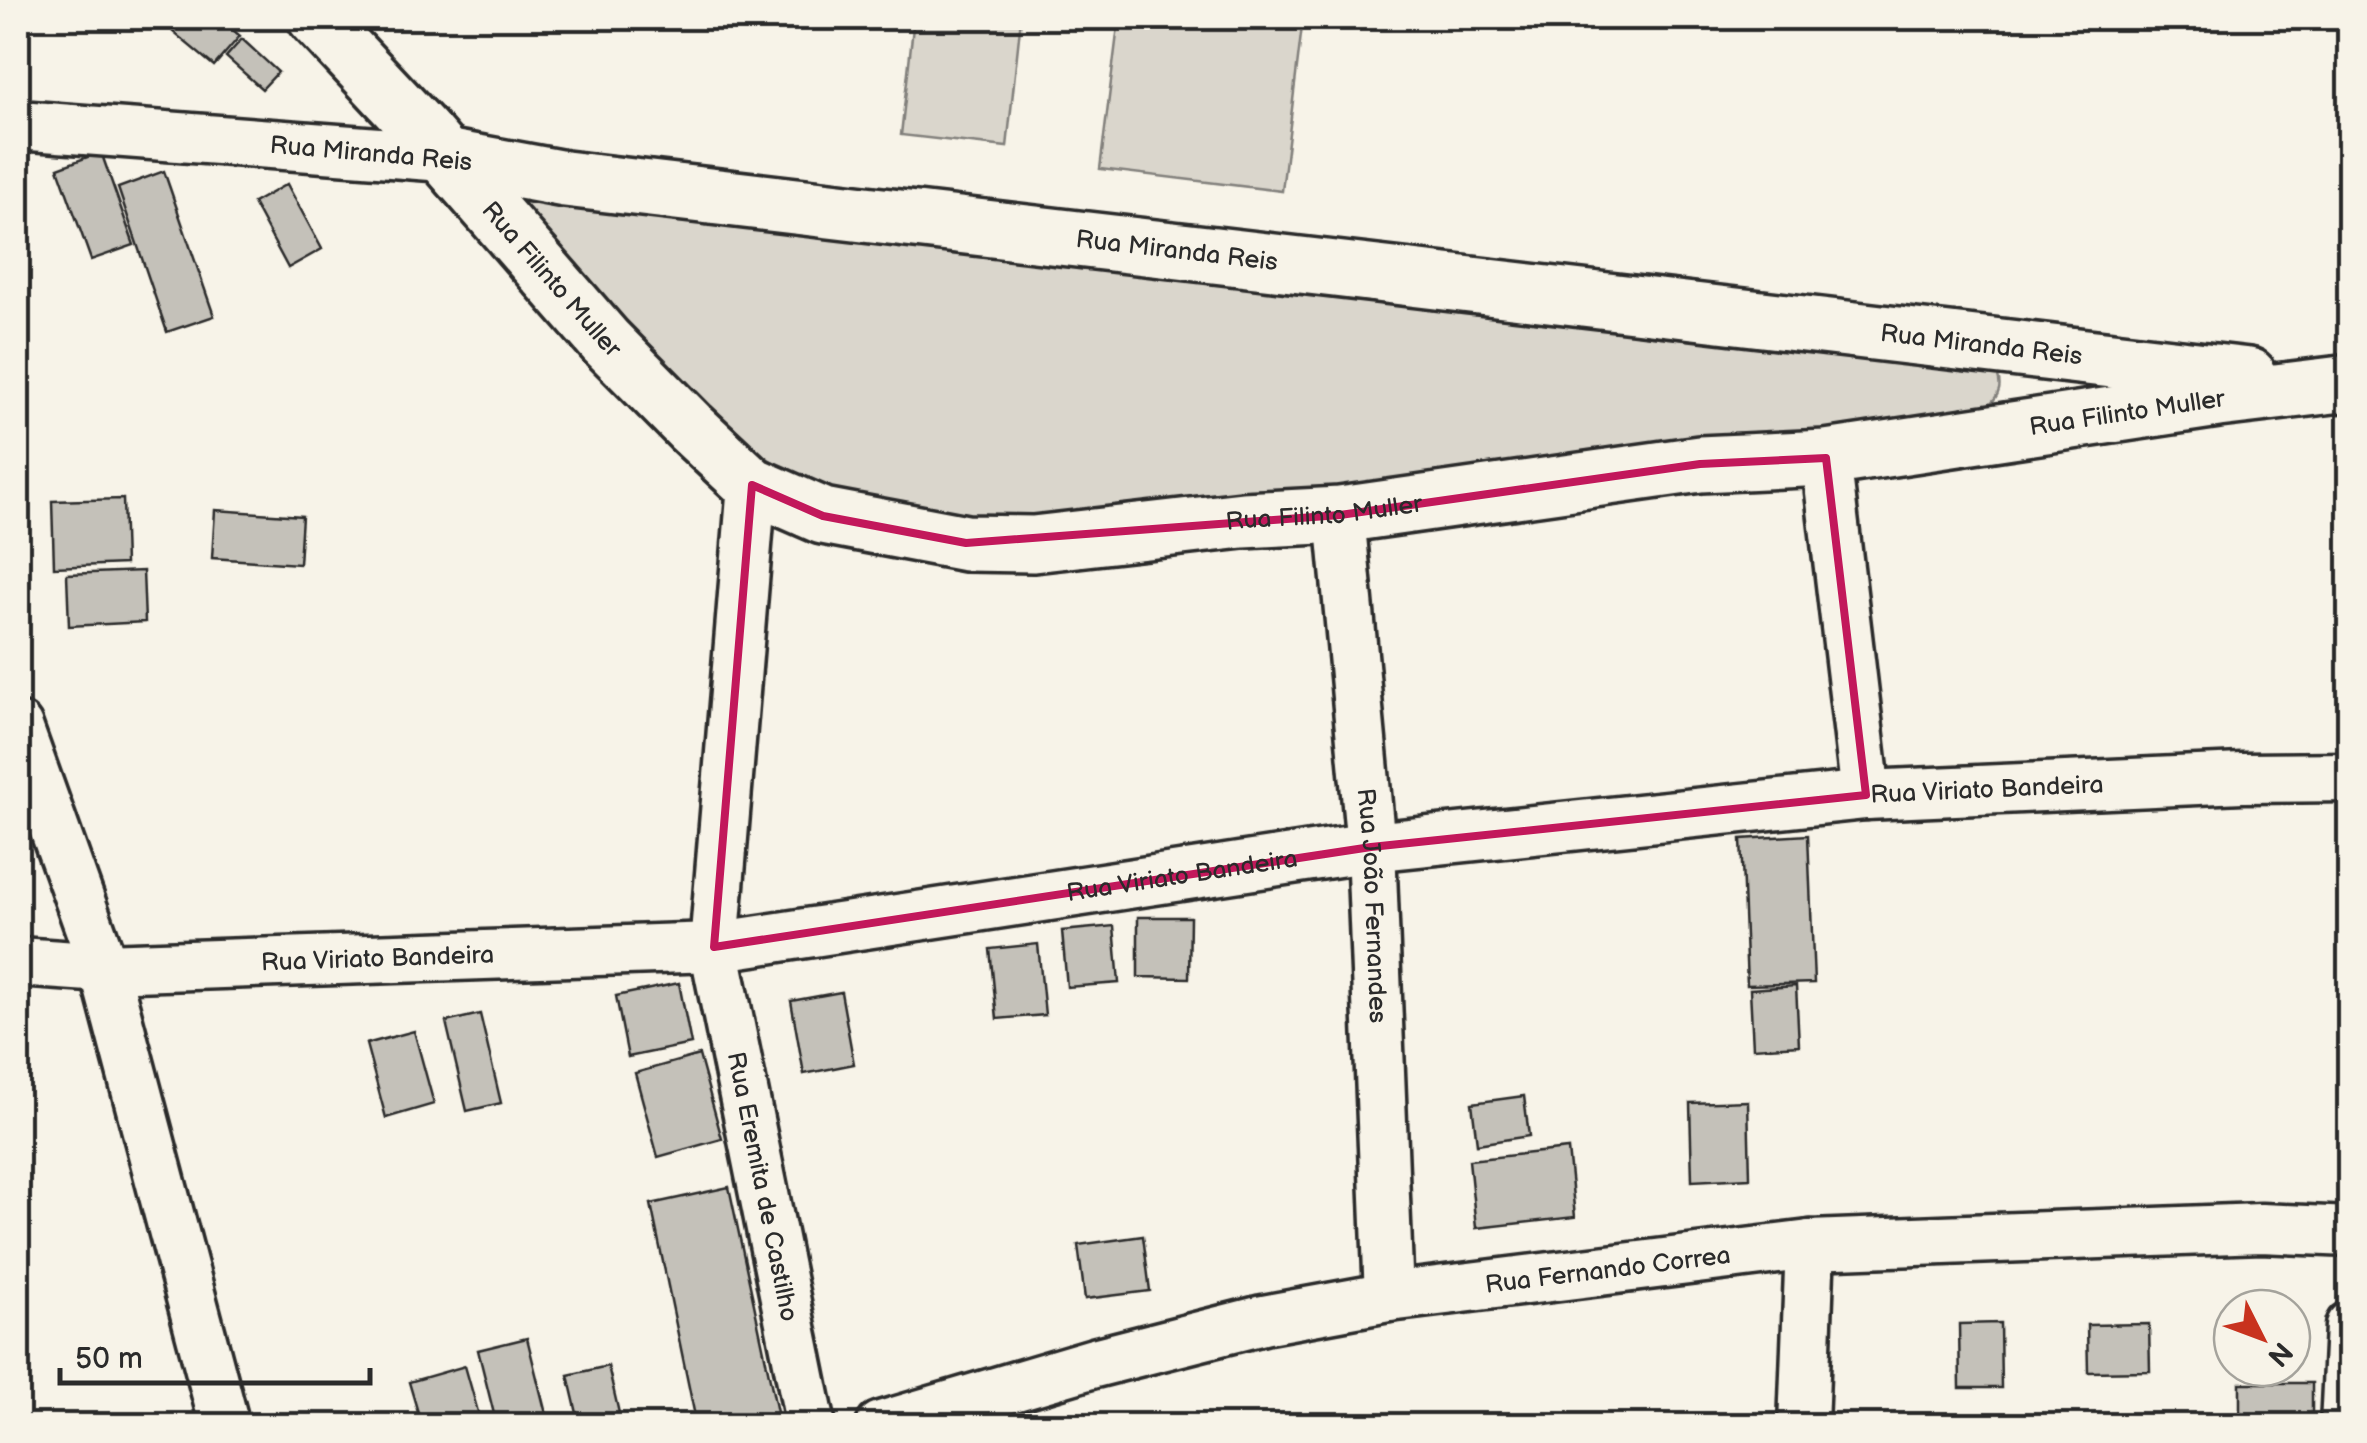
<svg xmlns="http://www.w3.org/2000/svg" width="2367" height="1443" viewBox="0 0 2367 1443" font-family="'Balsamiq Sans',sans-serif">
<style>
.green{fill:#dad6cc;stroke:#82807c;stroke-width:2.5}
.building{fill:#c4c1b9;stroke:#2b2b2b;stroke-width:2.5}
.lines{fill:none;stroke-linecap:round;stroke-linejoin:round}
.minor-casing{stroke:#2b2b2b;stroke-width:55}
.tertiary-casing{stroke:#2b2b2b;stroke-width:62}
.minor{stroke:#f7f3e8;stroke-width:48}
.tertiary{stroke:#f7f3e8;stroke-width:55}
.marked{fill:none;stroke:#c2185b;stroke-width:8;stroke-linejoin:round}
.labels{text-anchor:middle;dominant-baseline:central;stroke-width:10;stroke-linejoin:round;paint-order:stroke}
.street-label{font-size:25px;fill:#2b2b2b;stroke:#f7f3e8}
</style>
<rect width="100%" height="100%" fill="#f7f3e8"/>
<filter id="ink" filterUnits="userSpaceOnUse"><feTurbulence type="fractalNoise" baseFrequency=".01" numOctaves="2"/><feDisplacementMap in="SourceGraphic" scale="20" xChannelSelector="R" yChannelSelector="G"/><feConvolveMatrix kernelMatrix="1 2 1 2 8 2 1 2 1" color-interpolation-filters="sRGB"/></filter>
<g filter="url(#ink)">
<g class="green">
<polygon points="914,18 1021,18 1007,147 901,135"/>
<polygon points="1119,18 1303,18 1282,191 1100,169"/>
<path d="M540,193l1453,174c11,17 8,29 -8,41l-155,29 -826,91 -124,-17 -84,-34 -41,-27 -38,-30 -189,-203 -5,-13z"/>
</g>
<g class="building">
<polygon points="186,18 219,18 240,36 214,66 173,32"/>
<polygon points="242,39 278,72 262,89 226,57"/>
<polygon points="101,152 134,245 91,260 58,168"/>
<polygon points="164,171 214,316 167,332 118,188"/>
<polygon points="287,184 322,249 288,268 253,203"/>
<polygon points="123,499 125,564 54,567 52,501"/>
<polygon points="215,510 302,516 299,564 212,558"/>
<polygon points="143,571 145,622 69,626 67,574"/>
<polygon points="1808,835 1814,983 1747,985 1741,839"/>
<polygon points="1138,917 1190,917 1189,978 1138,977"/>
<polygon points="1114,926 1119,983 1067,987 1062,931"/>
<polygon points="1038,944 1045,1015 997,1019 990,949"/>
<polygon points="679,983 691,1044 628,1057 616,996"/>
<polygon points="1796,986 1799,1045 1753,1048 1750,989"/>
<polygon points="841,992 854,1064 804,1074 791,1001"/>
<polygon points="480,1014 501,1103 467,1111 446,1022"/>
<polygon points="414,1031 434,1104 386,1118 366,1044"/>
<polygon points="699,1055 722,1139 658,1157 635,1073"/>
<polygon points="1524,1096 1529,1136 1477,1144 1472,1103"/>
<polygon points="1748,1101 1750,1178 1692,1181 1690,1103"/>
<polygon points="1568,1149 1575,1217 1476,1228 1469,1160"/>
<polygon points="729,1187 778,1417 739,1426 697,1426 651,1204"/>
<polygon points="1143,1236 1150,1291 1085,1299 1078,1245"/>
<polygon points="2000,1323 2001,1388 1960,1388 1959,1324"/>
<polygon points="2149,1324 2150,1371 2088,1372 2087,1325"/>
<polygon points="527,1338 549,1426 497,1426 478,1350"/>
<polygon points="465,1366 482,1426 422,1426 409,1382"/>
<polygon points="608,1366 622,1426 580,1426 568,1375"/>
<rect x="2240" y="1383" width="72" height="43"/>
</g>
<g class="lines">
<defs>
<g id="minor">
<polyline points="18,125 445,157"/>
<polyline points="1826,458 1866,795"/>
<path id="s1" d="M752,485l-38,462 97,479"/>
<path id="s2" d="M1340,515l31,332 18,450"/>
<polyline points="18,727 104,968 225,1426"/>
<path id="s3" d="M18,962l86,6 610,-21 657,-100 495,-52 376,-17 108,-1"/>
<path id="s4" d="M881,1426l213,-63 169,-43 126,-23 421,-52 451,-17 89,4"/>
<polyline points="1803,1426 1810,1245"/>
<polyline points="2345,1426 2350,1326"/>
</g>
<g id="tertiary">
<path id="s5" d="M316,18l107,114 182,209 86,87 61,57 71,31 143,27 67,1 210,-24 97,-5 360,-51 126,-6 392,-59 132,-16"/>
<path id="s6" d="M445,157l120,22 1684,197"/>
</g>
</defs>
<use href="#minor" class="minor-casing"/>
<use href="#tertiary" class="tertiary-casing"/>
<use href="#minor" class="minor"/>
<use href="#tertiary" class="tertiary"/>
</g>
</g>
<path class="marked" d="M1826,458l40,337 -495,52 -657,100 38,-462 71,31 143,27 374,-28 360,-51z"/>
<g class="labels">
<g class="street-label">
<text transform="translate(371 154) rotate(5)">Rua Miranda Reis</text>
<text stroke="none"><textPath href="#s6" startOffset="738">Rua Miranda Reis</textPath></text>
<text stroke="none"><textPath href="#s5" startOffset="352">Rua Filinto Muller</textPath></text>
<text stroke="none"><textPath href="#s6" startOffset="1548">Rua Miranda Reis</textPath></text>
<text stroke="none"><textPath href="#s5" startOffset="2032">Rua Filinto Muller</textPath></text>
<text stroke="none"><textPath href="#s5" startOffset="1222">Rua Filinto Muller</textPath></text>
<text stroke="none"><textPath href="#s3" startOffset="1980">Rua Viriato Bandeira</textPath></text>
<text stroke="none"><textPath href="#s3" startOffset="1170">Rua Viriato Bandeira</textPath></text>
<text stroke="none"><textPath href="#s2" startOffset="392">Rua João Fernandes</textPath></text>
<text stroke="none"><textPath href="#s3" startOffset="360">Rua Viriato Bandeira</textPath></text>
<text stroke="none"><textPath href="#s1" startOffset="708">Rua Eremita de Castilho</textPath></text>
<text stroke="none"><textPath href="#s4" startOffset="745">Rua Fernando Correa</textPath></text>
</g>
</g>
<rect width="2367" height="1443" fill="none" stroke="#f7f3e8" stroke-width="60"/>
<rect x="30" y="30" width="2307" height="1383" fill="none" stroke="#2b2b2b" stroke-width="4" filter="url(#ink)"/>
<g transform="translate(2262 1338) rotate(132)"><circle r="48" fill="#f7f3e8" stroke="#a5a39c" stroke-width="2.5"/>
<path d="M0-8L18 38L0 25L-18 38Z" fill="#c8321e"/>
<text y="-15" font-size="28" font-weight="bold" text-anchor="middle" fill="#2b2b2b">N</text>
</g>
<path d="M60 1368v15h310v-15" fill="none" stroke="#2b2b2b" stroke-width="5"/>
<text x="75" y="1368" font-size="30" fill="#2b2b2b" stroke="#f7f3e8" stroke-width="8" paint-order="stroke">50 m</text>
</svg>
